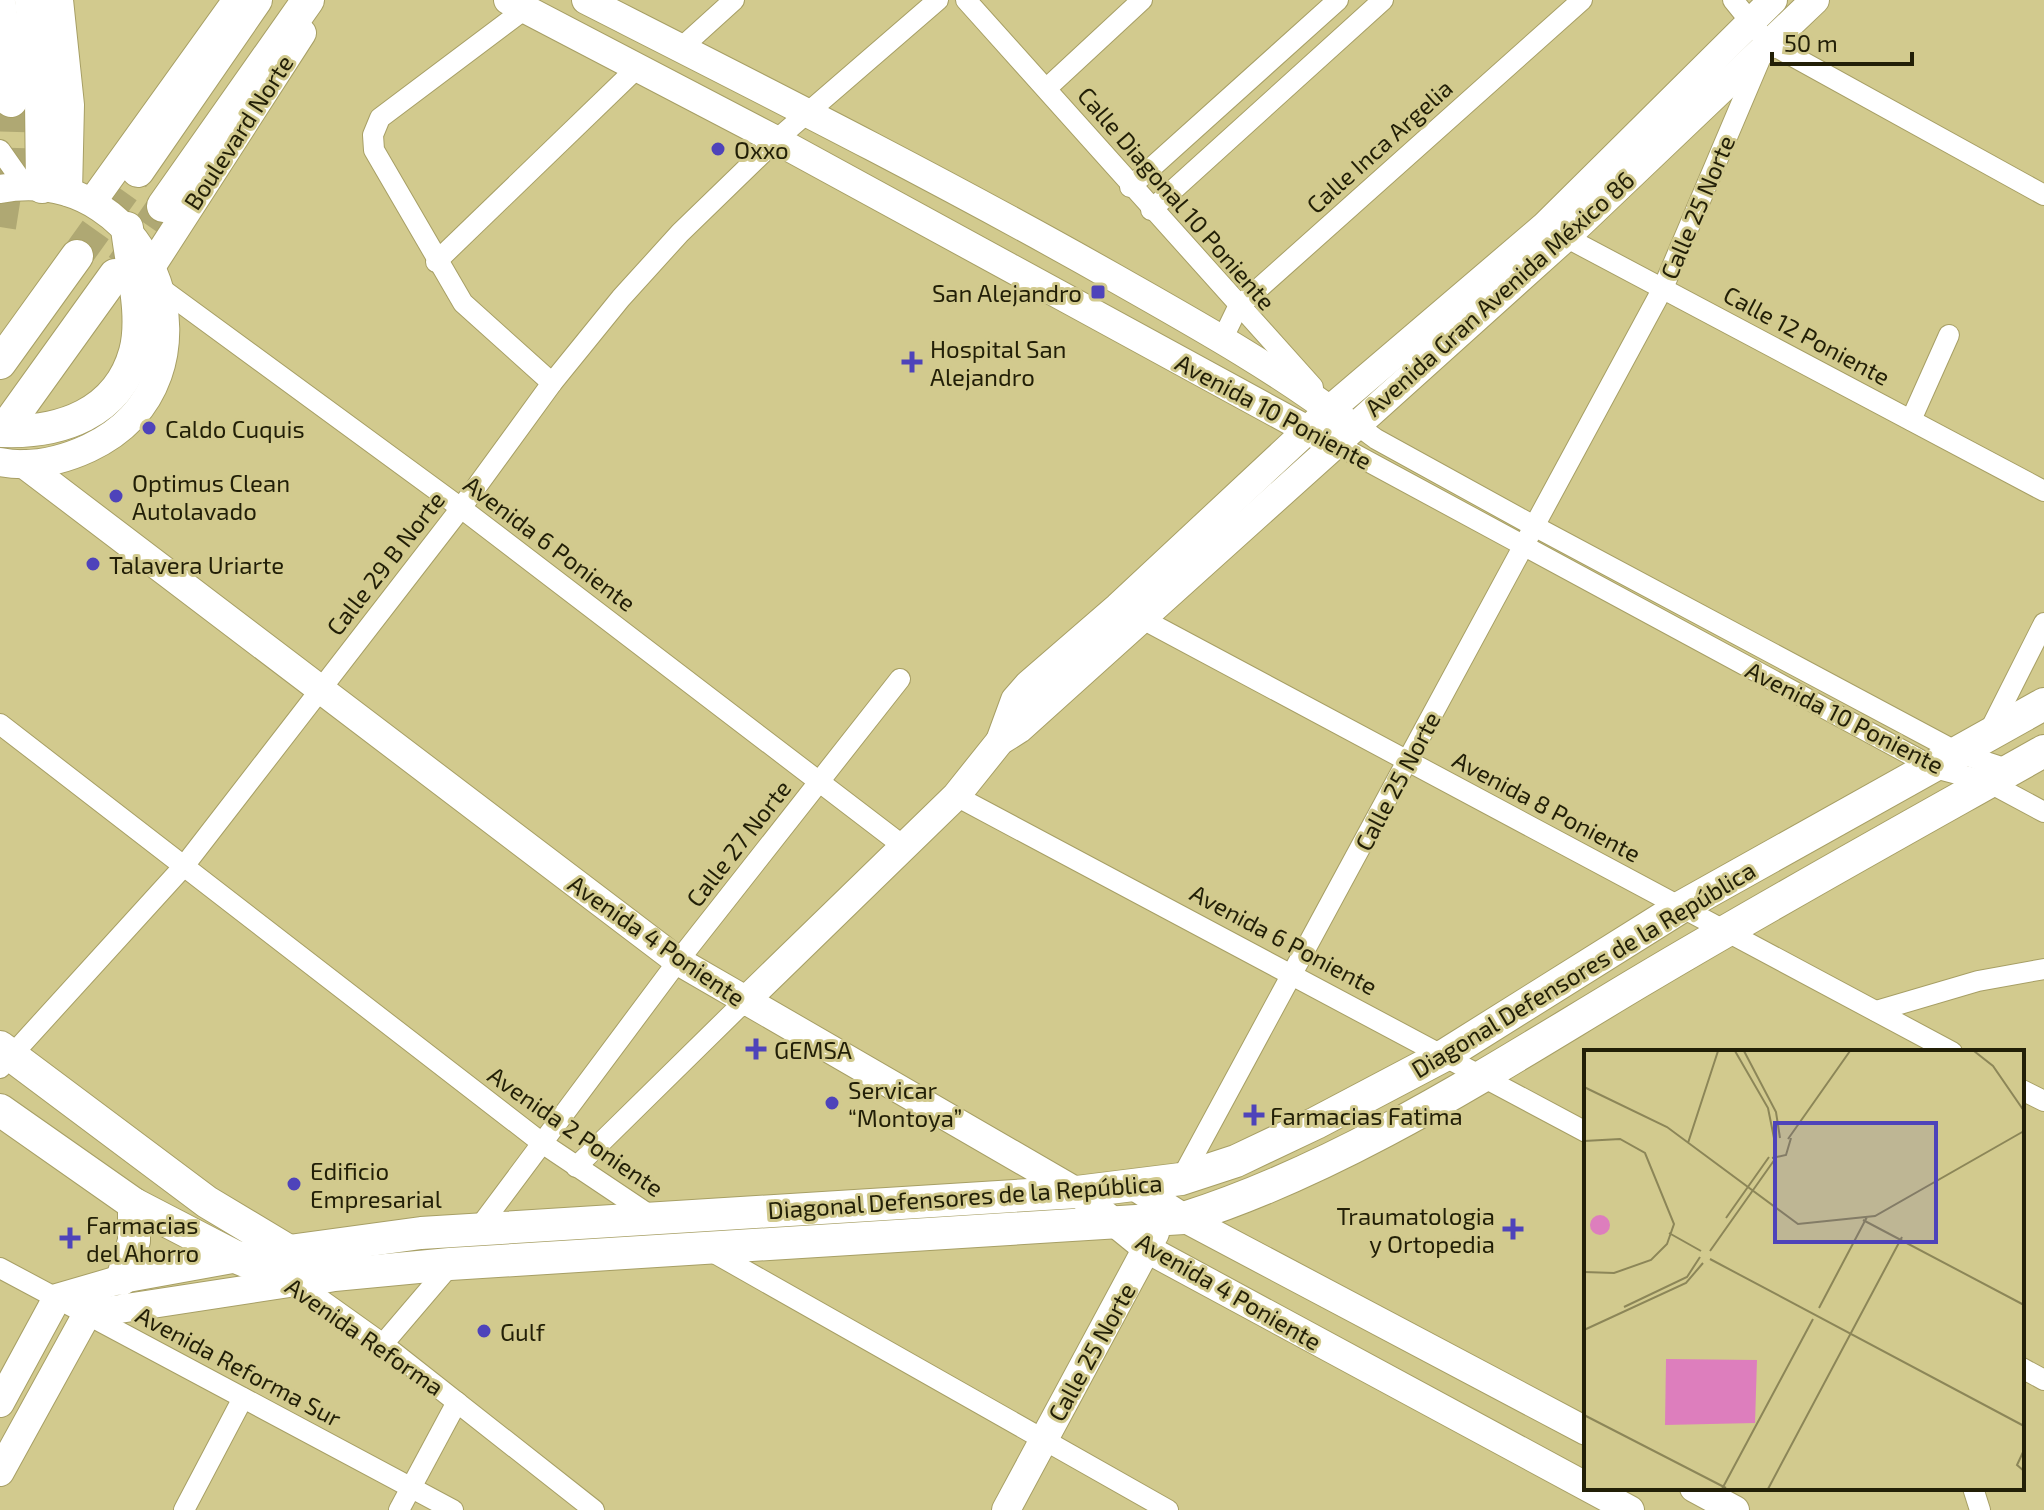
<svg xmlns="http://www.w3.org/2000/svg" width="2044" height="1510" viewBox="0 0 2044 1510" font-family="'Exo 2',sans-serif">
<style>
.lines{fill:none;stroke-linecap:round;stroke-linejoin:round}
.primary-tunnel{stroke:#afa873;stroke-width:32;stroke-dasharray:32 16;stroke-linecap:butt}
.street-casing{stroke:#a79f65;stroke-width:22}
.secondary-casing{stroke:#a79f65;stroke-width:30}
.primary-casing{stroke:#a79f65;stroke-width:34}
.street{stroke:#fff;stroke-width:20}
.secondary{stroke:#fff;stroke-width:28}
.primary{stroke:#fff;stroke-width:32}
.poi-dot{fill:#4e43ba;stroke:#d2ca8e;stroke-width:3}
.labels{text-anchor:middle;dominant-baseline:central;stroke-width:6;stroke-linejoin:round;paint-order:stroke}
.street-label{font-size:24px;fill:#221f07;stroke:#d2ca8e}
.poi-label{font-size:24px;fill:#221f07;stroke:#d2ca8e;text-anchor:start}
.inset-road{fill:none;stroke:#8c8658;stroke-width:2}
.view{fill:#4e43ba;fill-opacity:0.15;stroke:#4e43ba;stroke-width:4}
.inset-edge{fill:none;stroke:#221f07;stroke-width:4}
</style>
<rect width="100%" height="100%" fill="#d2ca8e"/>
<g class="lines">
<g class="primary-tunnel">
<polyline points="0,227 9,170 11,101"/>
<polyline points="77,256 138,171"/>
<polyline points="122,266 163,206"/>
</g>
<defs>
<g id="street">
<polyline points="966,0 1313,387"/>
<polyline points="1733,0 1767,42 2044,195"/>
<polyline points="525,9 380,118 373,135 374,150 463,303 552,383"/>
<polyline points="681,48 734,0"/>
<polyline points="1047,88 1142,0"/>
<polyline points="0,150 26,187"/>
<polyline points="1130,187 1338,0"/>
<polyline points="1151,210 1383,0"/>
<polyline points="1556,232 2044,491"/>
<polyline points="436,262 637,68"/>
<polyline points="162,289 461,508 902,845"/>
<polyline points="1222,340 1238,307 1582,0"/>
<polyline points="1349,419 1376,439 1534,526 1959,753 2010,770"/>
<polyline points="1911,420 1949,335"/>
<polyline points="1334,443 1935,768 1988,782 2044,812"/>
<polyline points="1133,614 1952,1052"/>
<polyline points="0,724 542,1143 654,1218"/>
<polyline points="1988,734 2044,623"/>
<polyline points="956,796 1586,1132"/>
<polyline points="1876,1011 1978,981 2044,969"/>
<polyline points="0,1068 184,866 461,508 552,383 621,298 680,233 776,140 938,0"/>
<polyline points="2022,1090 2044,1101"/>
<polyline points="576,1167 744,1002"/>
<polyline points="1181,1179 1663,288 1761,57"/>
<polyline points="475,1233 678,961 900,679"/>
<polyline points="709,1250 1168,1510"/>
<polyline points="0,1268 453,1510"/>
<polyline points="296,1282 383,1344 594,1510"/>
<polyline points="383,1344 453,1262"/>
<polyline points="2022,1368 2044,1380"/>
<polyline points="1973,1488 1980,1510"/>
<polyline points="184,1510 243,1398"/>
<polyline points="399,1510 457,1402"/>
</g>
<g id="secondary">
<polyline points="59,0 70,105 68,192"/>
<polyline points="508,0 776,140 1322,438"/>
<path d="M586,0c177,90 354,179 527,277 79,45 159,89 232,144"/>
<path d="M0,189c156,-29 233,191 89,259 -28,13 -58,20 -89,14"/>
<polyline points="92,202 237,0"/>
<polyline points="153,264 302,33"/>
<polyline points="24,464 678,961 1077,1192 1147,1249 1630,1510"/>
<polyline points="1000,741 1015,700 1029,684 1118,607 1327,412 1545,226 1773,0"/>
<polyline points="744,1002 956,796 1000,741 1019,729 1566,237 1815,0"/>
<polyline points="1134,1186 1184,1218 1586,1431"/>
<polyline points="0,1403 57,1298 122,1279 238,1258"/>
<polyline points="0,1472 87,1314 296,1282"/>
<polyline points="1694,1488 1735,1510"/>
<polyline points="1006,1510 1155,1233"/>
</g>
<g id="primary">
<polyline points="31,0 41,101 42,187"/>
<polyline points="0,6 11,101"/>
<polyline points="138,171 256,0"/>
<polyline points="163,206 308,0"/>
<polyline points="0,363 77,256"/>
<path d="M3,431c57,2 115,-17 132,-79 10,-37 -4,-86 -8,-124"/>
<polyline points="3,431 115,275"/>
<polyline points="0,1047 207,1202 292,1253"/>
<path d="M0,1110l134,94 104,54 58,24 38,-7 116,-11 734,-46c161,-51 311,-150 455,-236 134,-80 270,-155 405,-231"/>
<polyline points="239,1258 421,1233 1077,1192 1181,1179 1236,1161 1316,1123 1445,1055 1681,907 2044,704"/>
<polyline points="122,1279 134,1241 134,1204"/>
</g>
</defs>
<use href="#street" class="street-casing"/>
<use href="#secondary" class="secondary-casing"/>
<use href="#primary" class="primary-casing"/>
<use href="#street" class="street"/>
<use href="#secondary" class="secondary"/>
<use href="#primary" class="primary"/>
</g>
<g class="poi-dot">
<circle cx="718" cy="149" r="8"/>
<rect x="1090" y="284" width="16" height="16" rx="4"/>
<path d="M908 350h8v8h8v8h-8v8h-8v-8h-8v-8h8z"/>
<circle cx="149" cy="428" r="8"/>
<circle cx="116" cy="496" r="8"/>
<circle cx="93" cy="564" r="8"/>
<path d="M752 1037h8v8h8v8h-8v8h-8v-8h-8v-8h8z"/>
<circle cx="832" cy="1103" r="8"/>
<path d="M1250 1103h8v8h8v8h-8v8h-8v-8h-8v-8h8z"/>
<circle cx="294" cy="1184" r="8"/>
<path d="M1509 1217h8v8h8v8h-8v8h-8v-8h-8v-8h8z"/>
<path d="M66 1226h8v8h8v8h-8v8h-8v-8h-8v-8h8z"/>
<circle cx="484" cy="1331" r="8"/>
</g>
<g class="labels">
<g class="street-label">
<text transform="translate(238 132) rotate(-57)">Boulevard Norte</text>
<text transform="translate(1379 146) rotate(-42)">Calle Inca Argelia</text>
<text transform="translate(1177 198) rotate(49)">Calle Diagonal 10 Poniente</text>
<text transform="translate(1697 207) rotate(-67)">Calle 25 Norte</text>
<text transform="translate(1499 293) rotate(-42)">Avenida Gran Avenida México 86</text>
<text transform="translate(1807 335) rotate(28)">Calle 12 Poniente</text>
<text transform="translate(1274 411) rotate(28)">Avenida 10 Poniente</text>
<text transform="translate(550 543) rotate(37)">Avenida 6 Poniente</text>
<text transform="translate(385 563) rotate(-52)">Calle 29 B Norte</text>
<text transform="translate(1845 717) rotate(27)">Avenida 10 Poniente</text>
<text transform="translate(1397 781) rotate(-62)">Calle 25 Norte</text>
<text transform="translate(1547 806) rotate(28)">Avenida 8 Poniente</text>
<text transform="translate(738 843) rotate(-52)">Calle 27 Norte</text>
<text transform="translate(1284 939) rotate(28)">Avenida 6 Poniente</text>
<text transform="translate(657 940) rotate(35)">Avenida 4 Poniente</text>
<text transform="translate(1583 969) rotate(-31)">Diagonal Defensores de la República</text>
<text transform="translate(576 1131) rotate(35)">Avenida 2 Poniente</text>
<text transform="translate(965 1196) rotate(-4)">Diagonal Defensores de la República</text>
<text transform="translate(1229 1291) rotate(30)">Avenida 4 Poniente</text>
<text transform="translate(365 1336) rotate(35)">Avenida Reforma</text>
<text transform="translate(1091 1352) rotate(-61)">Calle 25 Norte</text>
<text transform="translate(239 1366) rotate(28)">Avenida Reforma Sur</text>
</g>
<g class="poi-label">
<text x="734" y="149">Oxxo</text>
<text x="1082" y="292" text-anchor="end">San Alejandro</text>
<text x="930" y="348">Hospital San<tspan x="930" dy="28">Alejandro</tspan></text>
<text x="165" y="428">Caldo Cuquis</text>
<text x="132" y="482">Optimus Clean<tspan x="132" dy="28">Autolavado</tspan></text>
<text x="109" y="564">Talavera Uriarte</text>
<text x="774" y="1049">GEMSA</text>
<text x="848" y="1089">Servicar<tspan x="848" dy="28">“Montoya”</tspan></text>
<text x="1270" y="1115">Farmacias Fatima</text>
<text x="310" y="1170">Edificio<tspan x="310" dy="28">Empresarial</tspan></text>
<text x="1495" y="1215" text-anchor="end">Traumatologia<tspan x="1495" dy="28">y Ortopedia</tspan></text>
<text x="86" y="1224">Farmacias<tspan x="86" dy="28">del Ahorro</tspan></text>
<text x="500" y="1331">Gulf</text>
</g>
</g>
<g transform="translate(1584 1050)">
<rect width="440" height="440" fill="#d2ca8e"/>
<path d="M82,309l91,1 -2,63 -90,2z" fill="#dd7ebd"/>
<path d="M6 175a10 10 0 1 1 20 0a10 10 0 1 1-20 0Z" fill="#dd7ebd"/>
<path class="inset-road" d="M151,1l33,57 6,30M160,1l32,61 4,26M390,1l19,15 31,45M0,37l83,40 131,97 77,-8 149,-85M204,89l62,-88M0,91l36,-2 25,14 29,71 -7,20 -16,16 -37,13 -30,-1M104,93l30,-92M188,108l14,-3 5,-17M142,168l43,-61M279,170l161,85M85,183l32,18M126,201l65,-92M126,209l314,167M40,257l63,-30 13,-20M235,258l48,-91M0,280l102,-47 17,-20M0,365l142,73M440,400l-7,15 7,6M138,439l91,-170M184,439l134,-252"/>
<path class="view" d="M191,73h161v119h-161z"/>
<rect width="440" height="440" class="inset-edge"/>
</g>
<path d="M1772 52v12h140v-12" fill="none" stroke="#221f07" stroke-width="4"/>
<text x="1784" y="52" font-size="24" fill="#221f07" stroke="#d2ca8e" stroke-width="6" paint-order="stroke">50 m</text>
</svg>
